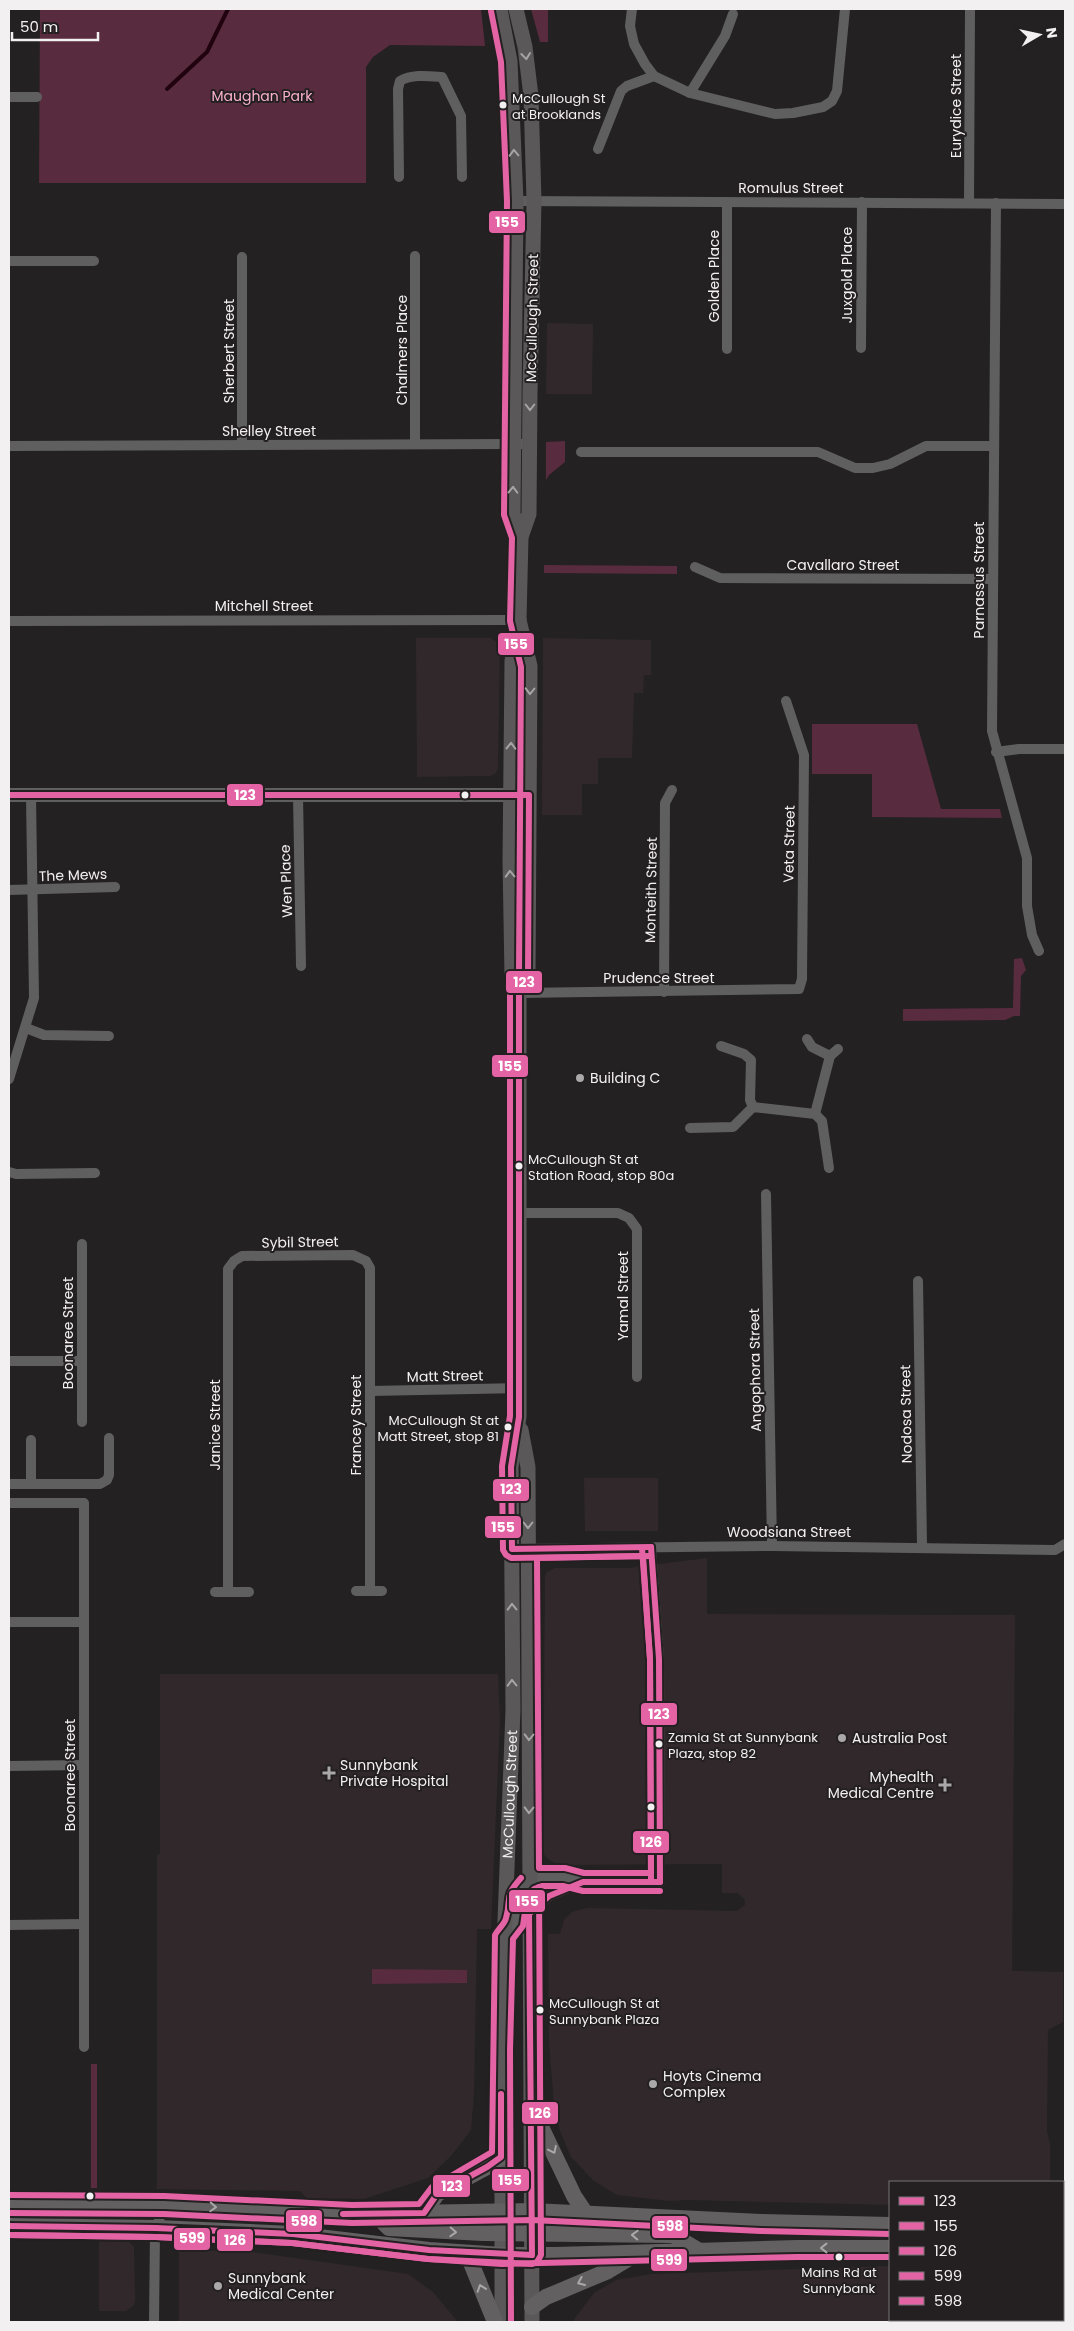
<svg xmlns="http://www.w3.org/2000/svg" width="1074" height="2331" viewBox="0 0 1074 2331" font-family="Poppins,sans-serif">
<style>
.built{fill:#31282b}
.green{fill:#582b3e}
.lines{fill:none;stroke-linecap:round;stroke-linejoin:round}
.stream{stroke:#20030e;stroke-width:4}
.minor{stroke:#605f5f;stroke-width:10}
.tertiary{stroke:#605f5f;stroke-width:14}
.secondary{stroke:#5a5859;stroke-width:15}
.primary{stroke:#626061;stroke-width:16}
.bus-1-casing{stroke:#242022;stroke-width:10}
.bus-2-casing{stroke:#242022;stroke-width:10}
.bus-3-casing{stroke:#242022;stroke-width:10}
.bus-4-casing{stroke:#242022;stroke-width:10}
.bus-5-casing{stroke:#242022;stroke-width:10}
.bus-1{stroke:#e463a4;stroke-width:6}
.bus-2{stroke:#e463a4;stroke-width:6}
.bus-3{stroke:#e463a4;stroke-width:6}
.bus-4{stroke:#e463a4;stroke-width:6}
.bus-5{stroke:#e463a4;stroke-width:6}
.oneway{stroke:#a6a4a5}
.oneway2{stroke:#aaa8a9}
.bus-dot{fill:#f3f0f1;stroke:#242022;stroke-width:2}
.poi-dot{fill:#aaa8a9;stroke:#242022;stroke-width:2}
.labels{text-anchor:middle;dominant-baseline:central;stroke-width:4;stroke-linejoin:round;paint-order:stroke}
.bus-label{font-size:13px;fill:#f3f0f1;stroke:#242022;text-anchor:start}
.park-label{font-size:14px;fill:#f9b0ca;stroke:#242022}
.street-label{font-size:14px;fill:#f3f0f1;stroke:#242022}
.poi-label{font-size:14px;fill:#f3f0f1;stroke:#242022;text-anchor:start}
.line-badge{stroke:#242022;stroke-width:2}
.badge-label{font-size:14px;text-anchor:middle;font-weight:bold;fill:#fff}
</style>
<rect width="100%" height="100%" fill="#232122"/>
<g class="built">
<polygon points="547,323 593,324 592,394 546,394"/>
<polygon points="416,638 491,638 500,645 498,768 496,773 490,776 417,777"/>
<polygon points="543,638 651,640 651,675 644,675 643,693 634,693 632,758 598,758 598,784 582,784 582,815 542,815"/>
<polygon points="584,1478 658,1478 658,1531 585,1531"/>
<polygon points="707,1558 707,1614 1015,1615 1012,1971 1063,1972 1063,2022 1048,2030 1047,2132 1050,2143 1050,2182 890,2182 890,2205 688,2200 669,2201 617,2195 594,2181 571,2157 560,2131 554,2105 549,2043 548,1934 560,1934 564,1920 572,1912 587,1908 737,1911 745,1905 745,1900 738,1893 722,1893 722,1864 561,1865 551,1861 545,1856 543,1850 545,1576 547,1572 555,1568 628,1568"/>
<polygon points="160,1674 498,1674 500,1720 491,1929 477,1929 474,2093 471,2130 451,2156 428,2178 364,2199 306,2198 300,2191 157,2189 157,1855 160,1854"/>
<polygon points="99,2241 129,2242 134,2247 135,2300 134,2305 126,2311 99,2311"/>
<polygon points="179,2250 252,2252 408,2274 433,2292 458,2322 179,2322"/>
<polygon points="890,2266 890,2320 1063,2320 1063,2266 1065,2266 1065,2322 572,2322 594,2293 616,2280 652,2274"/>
</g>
<g class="green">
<polygon points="40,9 481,9 485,46 390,45 373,57 366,67 366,183 39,183"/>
<polygon points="531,9 548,9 548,42 540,42"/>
<polygon points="565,441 565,462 549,475 546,480 546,442"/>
<polygon points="544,565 677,566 677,574 544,573"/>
<polygon points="812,724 917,724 941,809 1000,809 1002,818 872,817 872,774 812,774"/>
<polygon points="1022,958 1026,970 1021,976 1020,1016 1014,1016 1005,1020 903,1021 903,1009 1013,1008 1014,959"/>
<polygon points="372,1969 467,1970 467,1983 372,1984"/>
<rect x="91" y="2064" width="6" height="124"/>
</g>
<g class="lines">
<polyline class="stream" points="167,89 207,52 228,9"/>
<g class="minor">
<polyline points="632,9 630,26 634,44 645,64 654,76 690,93 775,114 793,113 823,107 832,101 837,91 845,9"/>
<polyline points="690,93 725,36 733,14"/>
<polyline points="9,97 37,97"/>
<polyline points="598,149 621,91 627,86 654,76"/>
<path d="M399,177l-1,-88 2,-8c12,-7 28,-5 42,-4l19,39 1,61"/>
<polyline points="516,201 1065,204"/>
<polyline points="969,203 970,9"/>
<polyline points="996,203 992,731 1027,858 1027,906 1032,935 1039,951"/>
<polyline points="415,256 415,444"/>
<polyline points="9,261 94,261"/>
<polyline points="861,348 862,202"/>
<polyline points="727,349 727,202"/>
<polyline points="242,445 242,257"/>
<polyline points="9,446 530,444"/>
<polyline points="581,452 818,452 855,468 873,468 890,464 926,446 993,446"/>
<polyline points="695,567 720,578 992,579"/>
<polyline points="9,621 519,620"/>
<polyline points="996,752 1019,749 1065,749"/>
<polyline points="298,795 301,966"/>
<polyline points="9,890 115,887"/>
<polyline points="664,992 665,803 672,790"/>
<polyline points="519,993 799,989 802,979 804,755 786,701"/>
<polyline points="26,1028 44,1035 109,1036"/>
<polyline points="807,1039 812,1047 830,1056"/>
<polyline points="721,1046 744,1054 751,1060 750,1100 753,1107"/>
<polyline points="9,1079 34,998 31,795"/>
<polyline points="815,1114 830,1056 838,1049"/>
<polyline points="690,1128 733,1127 753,1107 815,1114 822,1121 829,1168"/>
<polyline points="9,1172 16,1174 95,1173"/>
<polyline points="766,1194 772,1546"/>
<polyline points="520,1213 618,1213 629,1218 637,1229 637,1377"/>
<polyline points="918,1281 922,1546"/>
<polyline points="9,1361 82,1361"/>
<polyline points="370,1391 520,1388"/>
<polyline points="82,1422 82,1244"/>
<polyline points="9,1484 100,1484 107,1480 109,1475 109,1438"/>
<polyline points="31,1484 31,1440"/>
<polyline points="9,1503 84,1503 84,2047"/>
<polyline points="512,1549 772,1546 1055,1550 1065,1544"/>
<polyline points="356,1591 382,1591"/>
<polyline points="215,1592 249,1592"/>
<polyline points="228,1592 228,1269 234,1261 242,1256 353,1255 366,1261 370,1268 370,1591"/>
<polyline points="9,1622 84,1622"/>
<polyline points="9,1766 84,1765"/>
<polyline points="529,1914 549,1896 583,1882"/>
<polyline points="9,1925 84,1924"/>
<polyline points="504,1935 515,1923 516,1902 519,1893 529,1882 540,1877 564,1877 583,1882 660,1882 659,1659 651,1547"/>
<polyline points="154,2322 155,2232 164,2205"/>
</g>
<polyline class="tertiary" points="9,795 529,795"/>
<g class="secondary">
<polyline points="500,9 510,61 516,201 513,514 521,537"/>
<polyline points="516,9 525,47 531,96 534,201 530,392 529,514 521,537 519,620 512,661 510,860 512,977 519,993"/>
<polyline points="521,1430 528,1467 532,2322"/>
<path id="s1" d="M502,2322v-322l11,-290 -2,-243 8,-50v-424l9,-18 2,-309 -11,-46"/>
</g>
<g class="primary">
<polyline points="531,2106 574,2196 586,2214"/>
<polyline points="9,2204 164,2205 352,2214 532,2211 761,2222 890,2225"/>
<polyline points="424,2213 437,2194 487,2167 501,2157"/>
<polyline points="375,2214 389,2228 483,2233 673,2235 698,2250"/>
<polyline points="9,2226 156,2228 293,2234 429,2250 502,2255 555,2255 797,2248 890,2248"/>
<polyline points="1063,2226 1065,2226"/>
<polyline points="1063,2249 1065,2249"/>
<polyline points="467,2253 495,2322"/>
<polyline points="532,2307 546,2297 608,2271 638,2253"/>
</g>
<defs>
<g id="bus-1">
<polyline points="9,795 529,795 528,975 519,993 519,1417 511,1467 512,1549 651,1547"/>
<polyline points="651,1547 659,1659 660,1882"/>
<polyline points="343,2214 424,2213 437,2194 487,2167 501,2157 501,2094"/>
<polyline points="9,2226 156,2228 293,2234 429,2250 532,2255 529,1914 549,1896 583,1882 660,1882"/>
</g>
<g id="bus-2">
<polyline points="491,11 501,62 507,201 504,515 512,538 510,621 521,667 519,973 510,993 510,1416 502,1466 503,1550 506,1555 511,1558 651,1556"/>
<polyline points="642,1548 650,1659 651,1882"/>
<polyline points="511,2322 510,2050 513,1939 523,1926 527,1898 534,1889 542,1886 563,1886 583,1891 660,1891"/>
</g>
<g id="bus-3">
<polygon points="643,1556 650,1659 651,1873 584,1873 565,1868 539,1868 537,1558"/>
<path d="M9,2195l155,1 188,9 67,-1 13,-17 60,-35 3,-217c3,-6 10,-11 11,-17 6,-20 -3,-20 15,-40"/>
<polyline points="9,2235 156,2237 292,2243 428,2259 532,2264 537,2262 541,2255 539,1887"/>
</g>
<polyline id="bus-4" points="9,2235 156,2237 292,2243 428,2259 502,2264 797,2257 890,2257"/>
<polyline id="bus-5" points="9,2213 164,2214 352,2223 532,2220 761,2231 890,2234"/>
</defs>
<use href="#bus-1" class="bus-1-casing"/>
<use href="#bus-2" class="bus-2-casing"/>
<use href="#bus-3" class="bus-3-casing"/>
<use href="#bus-4" class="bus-4-casing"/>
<use href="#bus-5" class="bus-5-casing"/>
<use href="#bus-1" class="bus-1"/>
<use href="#bus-2" class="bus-2"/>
<use href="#bus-3" class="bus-3"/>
<use href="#bus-4" class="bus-4"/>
<use href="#bus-5" class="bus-5"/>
</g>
<defs><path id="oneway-chevron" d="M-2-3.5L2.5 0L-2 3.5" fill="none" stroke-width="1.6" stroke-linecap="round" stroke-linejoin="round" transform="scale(1.25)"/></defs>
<g class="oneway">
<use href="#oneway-chevron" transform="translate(526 56) rotate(83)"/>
<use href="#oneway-chevron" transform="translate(514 153) rotate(-92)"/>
<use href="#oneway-chevron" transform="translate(530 407) rotate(90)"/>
<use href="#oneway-chevron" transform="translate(513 490) rotate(-89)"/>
<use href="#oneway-chevron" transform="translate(530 691) rotate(91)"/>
<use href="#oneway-chevron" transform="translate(511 746) rotate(-89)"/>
<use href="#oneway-chevron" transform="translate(510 874) rotate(-92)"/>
<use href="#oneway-chevron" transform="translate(528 1525) rotate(90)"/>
<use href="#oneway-chevron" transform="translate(512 1607) rotate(-91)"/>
<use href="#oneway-chevron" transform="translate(512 1683) rotate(-91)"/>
<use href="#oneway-chevron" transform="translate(529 1737) rotate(91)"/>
<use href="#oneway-chevron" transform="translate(529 1810) rotate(91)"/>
</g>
<g class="oneway2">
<use href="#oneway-chevron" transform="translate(553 2150) rotate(65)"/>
<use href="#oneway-chevron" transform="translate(213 2207) rotate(3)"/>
<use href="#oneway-chevron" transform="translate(453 2232) rotate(3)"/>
<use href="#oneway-chevron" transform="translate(635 2235) rotate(-178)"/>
<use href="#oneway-chevron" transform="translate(824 2248) rotate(-180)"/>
<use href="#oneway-chevron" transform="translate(581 2282) rotate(157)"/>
<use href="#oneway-chevron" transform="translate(481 2288) rotate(-109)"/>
</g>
<g class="bus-dot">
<circle cx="503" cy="105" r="4.5"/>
<circle cx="465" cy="795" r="4.5"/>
<circle cx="519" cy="1166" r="4.5"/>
<circle cx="508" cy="1427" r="4.5"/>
<circle cx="659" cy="1744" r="4.5"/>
<circle cx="651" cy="1807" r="4.5"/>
<circle cx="540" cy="2010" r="4.5"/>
<circle cx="90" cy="2196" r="4.5"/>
<circle cx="839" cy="2257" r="4.5"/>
</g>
<g class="poi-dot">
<circle cx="580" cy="1078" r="5"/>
<circle cx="842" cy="1738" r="5"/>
<path d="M326.5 1765.5h5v5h5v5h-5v5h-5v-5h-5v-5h5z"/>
<path d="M942.5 1777.5h5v5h5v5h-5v5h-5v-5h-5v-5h5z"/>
<circle cx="653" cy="2084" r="5"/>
<circle cx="218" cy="2286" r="5"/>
</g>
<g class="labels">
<g class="bus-label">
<text x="512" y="98">McCullough St<tspan x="512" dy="16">at Brooklands</tspan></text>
<text x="528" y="1159">McCullough St at<tspan x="528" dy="16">Station Road, stop 80a</tspan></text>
<text x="499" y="1420" text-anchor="end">McCullough St at<tspan x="499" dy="16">Matt Street, stop 81</tspan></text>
<text x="668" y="1737">Zamia St at Sunnybank<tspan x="668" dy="16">Plaza, stop 82</tspan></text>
<text x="549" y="2003">McCullough St at<tspan x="549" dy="16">Sunnybank Plaza</tspan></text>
<text x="839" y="2272" text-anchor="middle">Mains Rd at<tspan x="839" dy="16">Sunnybank</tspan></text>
</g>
<g class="park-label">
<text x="262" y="96">Maughan Park</text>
</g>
<g class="street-label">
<text transform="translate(956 106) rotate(-90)">Eurydice Street</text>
<text x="791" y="188">Romulus Street</text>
<text transform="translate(847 275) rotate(-90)">Juxgold Place</text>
<text transform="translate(714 276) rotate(-90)">Golden Place</text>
<text transform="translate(532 318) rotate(-89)">McCullough Street</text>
<text transform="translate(402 350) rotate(-90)">Chalmers Place</text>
<text transform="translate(229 351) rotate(-90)">Sherbert Street</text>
<text x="269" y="431">Shelley Street</text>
<text x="843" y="565">Cavallaro Street</text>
<text transform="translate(979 580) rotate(-90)">Parnassus Street</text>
<text x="264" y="606">Mitchell Street</text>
<text transform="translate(789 844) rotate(-89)">Veta Street</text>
<text transform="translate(73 875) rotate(-2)">The Mews</text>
<text transform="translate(286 881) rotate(-92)">Wen Place</text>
<text transform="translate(651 890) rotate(-89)">Monteith Street</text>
<text x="659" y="978">Prudence Street</text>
<text transform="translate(300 1242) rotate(-1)">Sybil Street</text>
<text transform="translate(623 1296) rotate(-90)">Yamal Street</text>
<text transform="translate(68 1333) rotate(-90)">Boonaree Street</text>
<text transform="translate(755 1370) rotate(-91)">Angophora Street</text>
<text transform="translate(445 1376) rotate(-1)">Matt Street</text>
<text transform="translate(906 1414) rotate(-91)">Nodosa Street</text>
<text transform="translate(215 1425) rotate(-90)">Janice Street</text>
<text transform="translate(356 1425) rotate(-90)">Francey Street</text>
<text x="789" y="1532">Woodsiana Street</text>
<text transform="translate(70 1775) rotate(-90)">Boonaree Street</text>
<text stroke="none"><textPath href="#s1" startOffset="528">McCullough Street</textPath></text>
</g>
<g class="poi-label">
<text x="590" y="1078">Building C</text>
<text x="852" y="1738">Australia Post</text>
<text x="340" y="1765">Sunnybank<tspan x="340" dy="16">Private Hospital</tspan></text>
<text x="934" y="1777" text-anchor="end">Myhealth<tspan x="934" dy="16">Medical Centre</tspan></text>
<text x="663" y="2076">Hoyts Cinema<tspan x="663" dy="16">Complex</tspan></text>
<text x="228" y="2278">Sunnybank<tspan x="228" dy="16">Medical Center</tspan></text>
</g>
</g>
<g class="line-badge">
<rect x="488" y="210" width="38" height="24" rx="5" fill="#e463a4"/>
<rect x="497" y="632" width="38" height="24" rx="5" fill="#e463a4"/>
<rect x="226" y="783" width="38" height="24" rx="5" fill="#e463a4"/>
<rect x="505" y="970" width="38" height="24" rx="5" fill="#e463a4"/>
<rect x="491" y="1054" width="38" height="24" rx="5" fill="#e463a4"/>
<rect x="492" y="1478" width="38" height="24" rx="5" fill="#e463a4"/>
<rect x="484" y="1515" width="38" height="24" rx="5" fill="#e463a4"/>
<rect x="640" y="1702" width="38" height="24" rx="5" fill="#e463a4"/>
<rect x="632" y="1830" width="38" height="24" rx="5" fill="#e463a4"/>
<rect x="508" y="1889" width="38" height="24" rx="5" fill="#e463a4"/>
<rect x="521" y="2101" width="38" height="24" rx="5" fill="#e463a4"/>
<rect x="491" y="2168" width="39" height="24" rx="5" fill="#e463a4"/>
<rect x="432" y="2174" width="39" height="24" rx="5" fill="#e463a4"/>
<rect x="285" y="2209" width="38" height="24" rx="5" fill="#e463a4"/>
<rect x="651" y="2215" width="38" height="24" rx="5" fill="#e463a4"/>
<rect x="173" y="2227" width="38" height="24" rx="5" fill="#e463a4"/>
<rect x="216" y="2228" width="38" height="24" rx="5" fill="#e463a4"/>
<rect x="650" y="2248" width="38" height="24" rx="5" fill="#e463a4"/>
</g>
<g class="badge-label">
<text x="507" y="227">155</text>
<text x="516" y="649">155</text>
<text x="245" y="800">123</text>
<text x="524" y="987">123</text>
<text x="510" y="1071">155</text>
<text x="511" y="1494">123</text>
<text x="503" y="1532">155</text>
<text x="659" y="1719">123</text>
<text x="651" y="1847">126</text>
<text x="527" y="1906">155</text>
<text x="540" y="2118">126</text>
<text x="510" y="2185">155</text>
<text x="452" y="2191">123</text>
<text x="304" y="2226">598</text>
<text x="670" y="2231">598</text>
<text x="192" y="2243">599</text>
<text x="235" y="2245">126</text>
<text x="669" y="2265">599</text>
</g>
<rect width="1074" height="2331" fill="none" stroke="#f3f0f1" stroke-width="20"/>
<rect x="889" y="2181" width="175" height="140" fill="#242022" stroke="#777375"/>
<rect x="899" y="2197" width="25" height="8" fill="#e463a4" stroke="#777375"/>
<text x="934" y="2206" font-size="15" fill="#f3f0f1">123</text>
<rect x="899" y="2222" width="25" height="8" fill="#e463a4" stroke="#777375"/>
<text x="934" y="2231" font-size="15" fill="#f3f0f1">155</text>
<rect x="899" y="2247" width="25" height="8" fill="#e463a4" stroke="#777375"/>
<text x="934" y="2256" font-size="15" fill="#f3f0f1">126</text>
<rect x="899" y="2272" width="25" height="8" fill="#e463a4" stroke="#777375"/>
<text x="934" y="2281" font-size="15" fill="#f3f0f1">599</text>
<rect x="899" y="2297" width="25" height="8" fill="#e463a4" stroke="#777375"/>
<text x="934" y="2306" font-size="15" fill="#f3f0f1">598</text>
<g transform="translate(1039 35) rotate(81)" stroke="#242022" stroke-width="4" paint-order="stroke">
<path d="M0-4L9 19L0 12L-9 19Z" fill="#f3f0f1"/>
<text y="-8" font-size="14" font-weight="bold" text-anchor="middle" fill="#f3f0f1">N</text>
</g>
<path d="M12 32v8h86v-8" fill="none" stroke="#f3f0f1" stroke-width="2.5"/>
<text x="20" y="32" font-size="15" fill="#f3f0f1" stroke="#242022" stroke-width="4" paint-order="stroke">50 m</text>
</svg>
